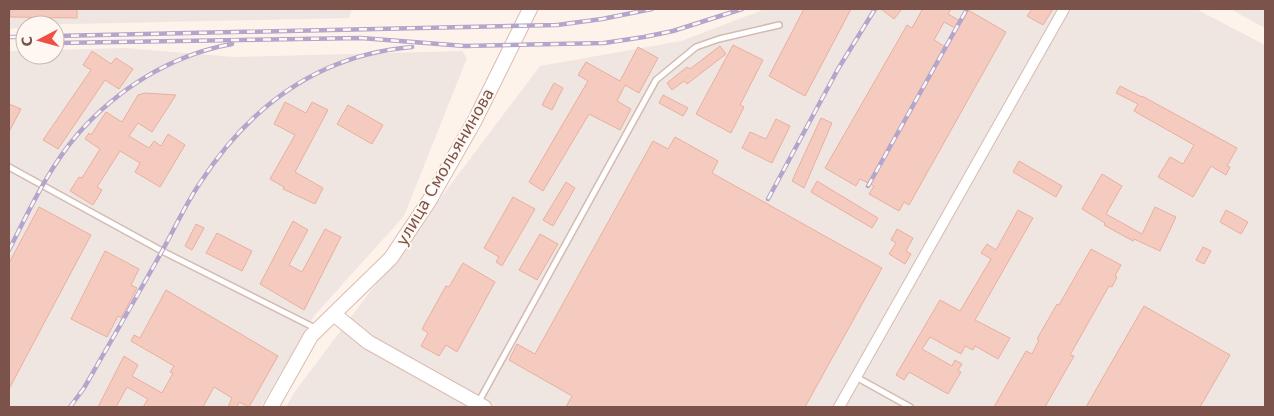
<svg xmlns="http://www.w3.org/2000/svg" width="1274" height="416" viewBox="0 0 1274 416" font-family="'DejaVu Sans',sans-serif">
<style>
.industrial{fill:#efe6e2}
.building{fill:#f6cbbf;stroke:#eaae9d;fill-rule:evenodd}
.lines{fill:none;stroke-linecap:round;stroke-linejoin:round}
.lane-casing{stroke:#d5bab0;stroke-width:8}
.street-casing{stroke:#d5bab0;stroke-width:12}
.secondary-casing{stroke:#dabbb0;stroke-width:16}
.lane{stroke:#fff;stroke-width:5}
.street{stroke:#fff;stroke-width:10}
.secondary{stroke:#fff;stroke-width:14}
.rail-casing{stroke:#b3a5cb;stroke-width:4.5}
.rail{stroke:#fff8f2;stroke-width:2.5;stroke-dasharray:8;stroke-linecap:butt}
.labels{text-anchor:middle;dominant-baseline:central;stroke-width:4;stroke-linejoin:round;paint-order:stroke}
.street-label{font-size:16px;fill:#7c534a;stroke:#fff8f2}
</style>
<rect width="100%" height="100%" fill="#fef3ea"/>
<g class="industrial">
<polygon points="9,9 352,9 349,18 25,25 25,27 9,29"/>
<polygon points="765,9 1196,9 1265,45 1265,407 286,407 296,390 540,66 681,41"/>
<polygon points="1230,9 1265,9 1265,28"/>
<polygon points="125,48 234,57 462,51 467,58 404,216 314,316 261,407 9,407 9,51 25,51 25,55 55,55 55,50"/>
</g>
<g class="building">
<polygon points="10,9 77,9 77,18 10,17"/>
<polygon points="804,9 851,9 805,96 769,76"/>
<polygon points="881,9 902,9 894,19"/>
<path d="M925,9h26l-3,5 14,8 6,-12 38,22 -97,173 -5,-3 -5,9 -30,-17 5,-8 -14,-7 -4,7 -31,-18 82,-143 5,3 10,-18zM944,22l13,7 -10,19 -13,-8z"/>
<polygon points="1032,9 1053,9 1043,25 1027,16"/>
<polygon points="733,45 763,60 740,105 744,107 731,133 696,114"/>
<polygon points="720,46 726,54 687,84 684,81 672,90 667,83 687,67 690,69"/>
<polygon points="638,47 658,58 639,93 625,85 617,101 631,109 620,130 589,114 543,191 529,182 588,81 578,75 586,62 620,81"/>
<polygon points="92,51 111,64 116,58 133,69 119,89 105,80 58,149 43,140 91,70 83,65"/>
<polygon points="554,83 563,88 552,110 542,105"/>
<polygon points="1120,86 1142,97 1142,96 1237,148 1227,166 1230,167 1226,175 1211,166 1193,197 1158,177 1170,157 1183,164 1194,145 1134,111 1138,104 1116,93"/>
<polygon points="145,93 176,95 152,132 138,123 129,136 149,148 154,141 161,146 168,134 185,145 160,187 135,172 140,163 120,151 97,187 102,190 93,205 70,191 79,177 82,178 100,149 85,139 89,133 91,135 106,112 122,122 138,95"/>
<polygon points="663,95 688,108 683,116 659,103"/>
<polygon points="285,102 306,113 312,102 328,110 295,172 323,188 315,204 283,189 284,187 270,179 295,135 274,124"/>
<polygon points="9,104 21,109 9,132"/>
<polygon points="348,105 383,125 372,144 337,124"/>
<polygon points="821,118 832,123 804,188 792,181"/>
<polygon points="776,119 790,126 772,163 742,148 750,132 766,139"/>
<polygon points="675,137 718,161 712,173 882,268 805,407 566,407 572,396 509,360 517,344 535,354 653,141 668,149"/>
<polygon points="1019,161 1062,186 1056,197 1013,172"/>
<polygon points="1102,174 1122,186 1106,214 1142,234 1155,207 1176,217 1160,251 1134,239 1133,241 1104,225 1105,223 1082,209"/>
<polygon points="817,181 878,218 872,228 811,192"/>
<polygon points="566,182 575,188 553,226 543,220"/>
<polygon points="513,197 535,209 502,266 496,262 499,257 484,248"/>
<polygon points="39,207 91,235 9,389 9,263"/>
<polygon points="1018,210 1033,218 975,320 1010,338 998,359 975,346 973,350 965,346 961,354 930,337 922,349 952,366 955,360 962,364 958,370 961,372 948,394 909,372 904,380 896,375 940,300 960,311 991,259 981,253 987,244 996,250"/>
<polygon points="1226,210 1248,222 1241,234 1220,222"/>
<polygon points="293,221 308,230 289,265 302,272 325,229 341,237 304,310 260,284"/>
<polygon points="196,224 204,228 192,250 185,246"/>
<polygon points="897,229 913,238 906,251 911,254 905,264 889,254 896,243 891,240"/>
<polygon points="217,233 252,251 242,271 206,253"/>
<polygon points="540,234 558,244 537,280 519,270"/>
<polygon points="1203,247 1211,251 1204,264 1196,260"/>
<polygon points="1091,249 1121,265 1115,276 1117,277 1112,287 1109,286 1070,355 1074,356 1045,407 994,407 1026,351 1032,354 1039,340 1037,339 1057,304 1059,305"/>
<polygon points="105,251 139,269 131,285 137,288 121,318 118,316 107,337 71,319"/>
<polygon points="463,263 495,282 457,352 446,345 439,356 421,346 428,333 422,329 446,286 449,287"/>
<polygon points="166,290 278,356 249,407 239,402 237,407 228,407 232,398 214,387 203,407 143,407 148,399 127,387 116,407 98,407 124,356 138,365 132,376 162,393 173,373 170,372 174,366 131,341 134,335 140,338"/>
<polygon points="1144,306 1230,355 1200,407 1086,407"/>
</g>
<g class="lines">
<defs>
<g id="lane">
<polyline points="9,167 162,251 317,329"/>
<polyline points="856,377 910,407"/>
<polyline points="478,403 656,80 696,47 719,39 779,25"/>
</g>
<polyline id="street" points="839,407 1064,9"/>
<g id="secondary">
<polyline points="335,315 368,342 484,407"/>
<polyline points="271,407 311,336 391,258 429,201 475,120 530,9"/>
</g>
</defs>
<use href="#lane" class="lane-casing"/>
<use href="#street" class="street-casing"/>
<use href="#secondary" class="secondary-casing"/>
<use href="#lane" class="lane"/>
<use href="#street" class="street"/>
<use href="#secondary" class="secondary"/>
<defs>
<g id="rail">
<polyline points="55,36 557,25 602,19 652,9"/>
<polyline points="9,37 25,37"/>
<polyline points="55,43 361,38 465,46 604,43 644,37 673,31 742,9"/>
<polyline points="868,186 967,9"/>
<polyline points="768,199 838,69 875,9"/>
<path d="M9,250c20,-39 39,-81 68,-115 40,-46 94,-80 155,-91"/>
<path d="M70,407l14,-19c26,-45 52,-90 77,-135 13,-23 24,-48 39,-70 50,-77 118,-128 212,-136"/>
</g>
</defs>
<use href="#rail" class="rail-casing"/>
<use href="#rail" class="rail"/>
</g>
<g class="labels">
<g class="street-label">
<text transform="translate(445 167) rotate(-60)">улица Смольянинова</text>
</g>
</g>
<rect width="1274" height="416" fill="none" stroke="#7c534a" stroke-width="20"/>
<g transform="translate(40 40) rotate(264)"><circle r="24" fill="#fff8f2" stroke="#cbb6af"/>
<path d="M0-4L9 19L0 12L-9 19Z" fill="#f14e46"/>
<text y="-8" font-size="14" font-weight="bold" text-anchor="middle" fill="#7c534a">С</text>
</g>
</svg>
